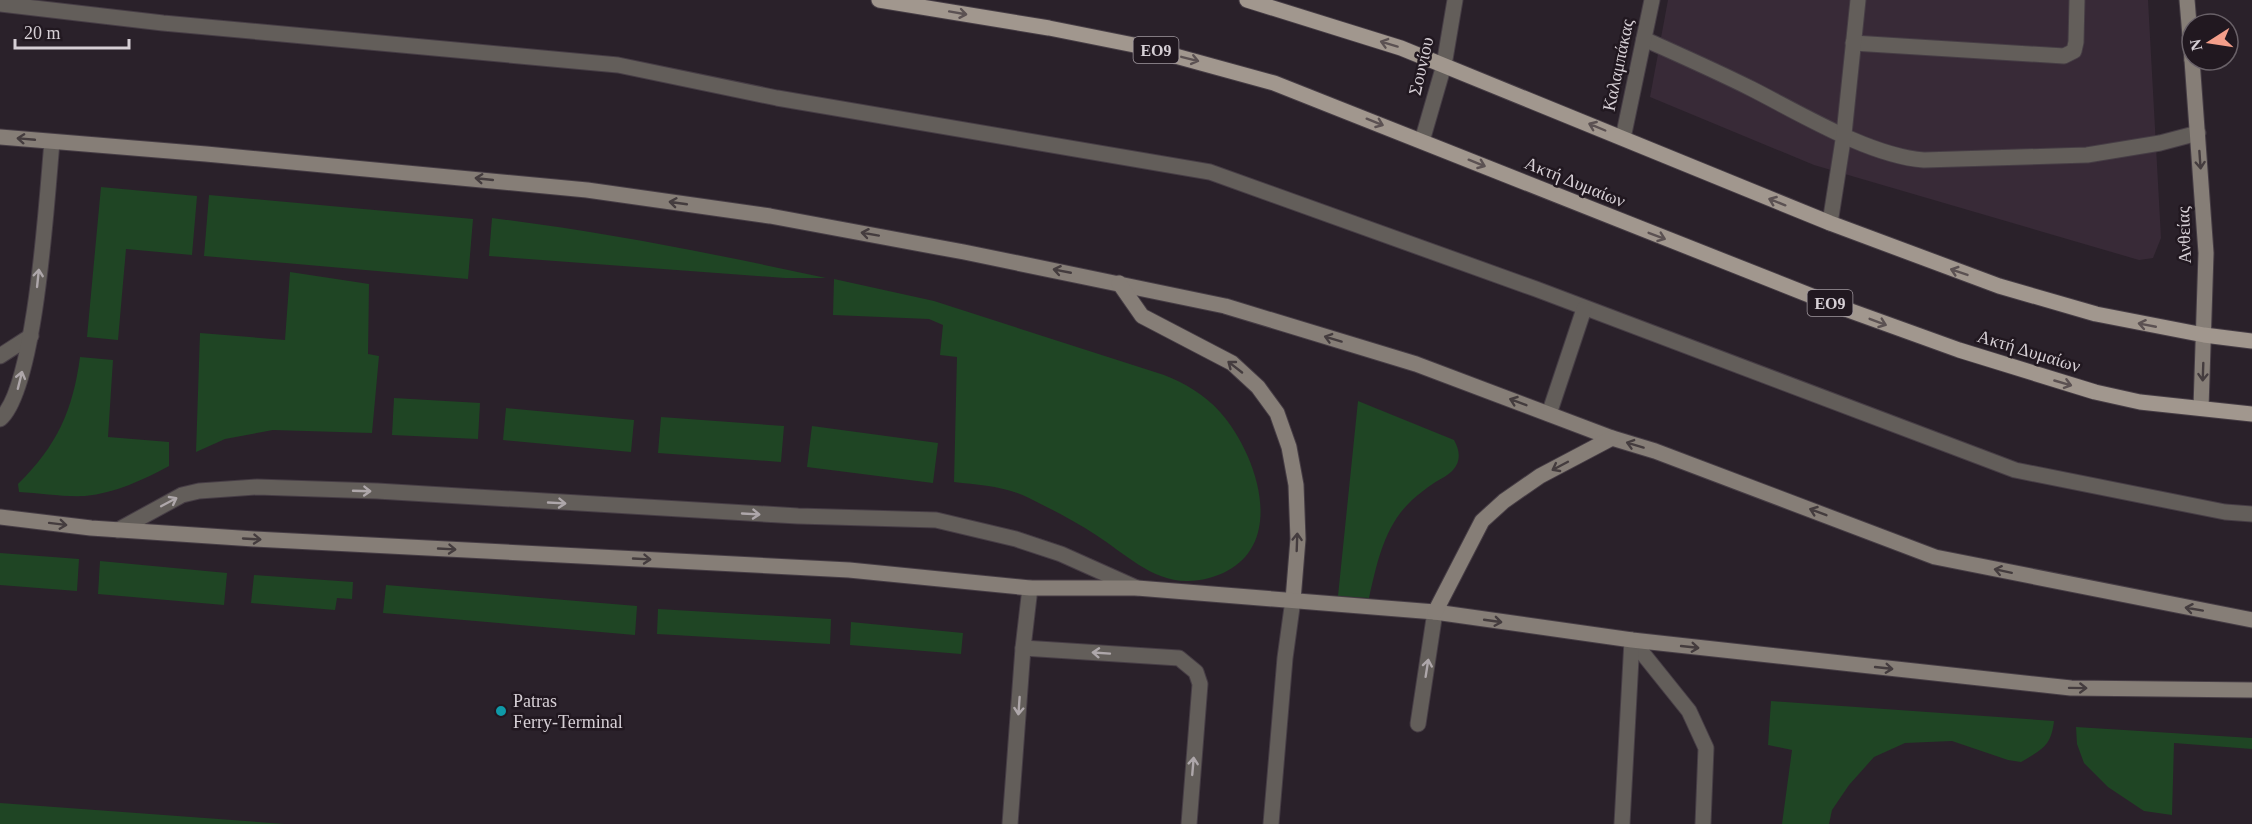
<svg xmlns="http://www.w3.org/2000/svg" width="2252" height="824" viewBox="0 0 2252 824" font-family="Georgia,serif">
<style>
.built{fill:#382a37}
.grass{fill:#1f4524}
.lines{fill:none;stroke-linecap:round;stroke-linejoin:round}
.lane-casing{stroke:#463d45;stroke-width:17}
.street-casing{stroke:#463d45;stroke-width:17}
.secondary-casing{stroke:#463d45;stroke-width:17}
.primary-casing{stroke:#463d45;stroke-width:17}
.lane{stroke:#635e5a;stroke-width:15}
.street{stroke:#635e5a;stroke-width:15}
.secondary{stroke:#867e77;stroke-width:15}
.primary{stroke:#a1978e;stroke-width:15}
.oneway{stroke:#5b5152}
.oneway2{stroke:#443c3e}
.oneway3{stroke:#aea7aa}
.culture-dot{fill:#0f9aa8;stroke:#211820;stroke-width:2}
.labels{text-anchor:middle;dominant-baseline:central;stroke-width:5;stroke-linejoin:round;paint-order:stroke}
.shield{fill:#211820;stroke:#a0989f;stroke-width:1.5}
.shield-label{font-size:16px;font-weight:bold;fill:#d6cfd5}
.street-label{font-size:18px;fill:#d6cfd5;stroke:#211820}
.poi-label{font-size:18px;fill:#d6cfd5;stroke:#211820;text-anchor:start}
</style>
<rect width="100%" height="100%" fill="#2a212a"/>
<polygon class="built" points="1668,0 2148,0 2161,238 2153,258 2139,260 1814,165 1650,97"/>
<g class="grass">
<polygon points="101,187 197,196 192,255 126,249 118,340 87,337"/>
<polygon points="209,195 473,219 468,279 204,256"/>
<path d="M492,218c113,14 223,36 334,60h-41l-296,-22z"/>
<polygon points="290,272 369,284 368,354 379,356 372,433 273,430 225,439 196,452 200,333 285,340"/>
<path d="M834,279l100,22 230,74c21,8 41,20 56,37 35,39 67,127 7,159 -11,6 -26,10 -39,10 -35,1 -64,-28 -92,-46 -21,-14 -45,-26 -67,-37 -24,-12 -49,-13 -75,-16l3,-125 -17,-2 3,-30 -14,-6 -96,-4z"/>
<path d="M80,357l33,3 -5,77 61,5v24c-26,14 -54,27 -84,30 -22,1 -45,-3 -66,-4l-1,-8c39,-38 55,-74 62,-127z"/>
<polygon points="394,398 480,403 478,439 392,435"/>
<path d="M1358,401l96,39c5,9 8,20 -1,30 -4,5 -13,9 -19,13 -8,5 -15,11 -22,17 -28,26 -35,63 -43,98l-31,-2z"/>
<polygon points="506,408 634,420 631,452 503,440"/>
<polygon points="661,417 784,426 781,462 658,453"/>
<polygon points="812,426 938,443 933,483 807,467"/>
<polygon points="0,553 79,559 77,591 0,585"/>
<polygon points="100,561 227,573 224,605 98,594"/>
<polygon points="254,575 353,582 352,599 337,598 335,610 251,603"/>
<polygon points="386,585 637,606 635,635 383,613"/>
<polygon points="658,609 831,619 830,644 657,634"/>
<polygon points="851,622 963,633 961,654 850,645"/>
<path d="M1771,701l283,20c-3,26 -12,28 -33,41l-13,-2 -56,-19 -47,2 -31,14 -25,28 -17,25 -3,14h-47l10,-74 -24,-5z"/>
<polygon points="2076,727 2252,738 2252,749 2174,743 2172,815 2144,811 2108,787 2084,763 2077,744"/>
<polygon points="0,803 285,824 0,824"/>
</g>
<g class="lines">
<defs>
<g id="lane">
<polyline points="0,4 163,23 618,65 777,98 1210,172 1536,289 2015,470 2225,512 2252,514"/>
<path d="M1644,39c36,16 72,32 108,50 49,25 118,67 172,71l163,-5 73,-12 38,-10"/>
<polyline points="1853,43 2064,56 2074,51 2076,42 2077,0"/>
<polyline points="1830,223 1844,134 1858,0"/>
<polyline points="0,356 31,336"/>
<polyline points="1549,414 1584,309"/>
<path d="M0,419c36,-30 47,-224 52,-277"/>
<polyline points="118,530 182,495 199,491 257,487 377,491 798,516 936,520 1016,539 1061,554 1137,588"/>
<polyline points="1632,640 1689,711 1706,748 1703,824"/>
<polyline points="1023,648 1179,658 1196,672 1200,684 1189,824"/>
<polyline points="1418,724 1435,612"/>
<polyline points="1010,824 1023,648 1030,588"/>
<polyline points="1271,824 1285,658 1293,600"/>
<polyline points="1622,824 1632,640"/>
</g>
<g id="street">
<polyline points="1623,138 1652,0"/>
<polyline points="1422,141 1444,65 1455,0"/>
</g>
<g id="secondary">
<polyline points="2187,0 2192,60"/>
<polyline points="2192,60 2206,253 2201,408"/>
<polyline points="0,137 206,154 587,190 770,216 964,252 1225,306 1416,364 1612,438 1655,451 1935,557 2252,620"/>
<polyline points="1119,283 1142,316 1232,363 1258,387 1277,413 1289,447 1296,485 1298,539 1293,600"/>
<polyline points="0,517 91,528 254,539 849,570 1030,588 1137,588 1435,612 1632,640 2071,688 2252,690"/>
<polyline points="1435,612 1482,521 1504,501 1540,476 1612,438"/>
</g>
<g id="primary">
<polyline points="879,0 1049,28 1139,46 1274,83 1837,306 1959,350 2095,392 2140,402 2252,414"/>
<polyline points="1247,0 1401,48 1830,223 1999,286 2096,314 2204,335 2252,341"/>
</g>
</defs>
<use href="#lane" class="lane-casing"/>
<use href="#street" class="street-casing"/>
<use href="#secondary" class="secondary-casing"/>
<use href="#primary" class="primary-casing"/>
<use href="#lane" class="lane"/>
<use href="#street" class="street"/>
<use href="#secondary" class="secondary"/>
<use href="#primary" class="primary"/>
</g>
<defs><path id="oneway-shaft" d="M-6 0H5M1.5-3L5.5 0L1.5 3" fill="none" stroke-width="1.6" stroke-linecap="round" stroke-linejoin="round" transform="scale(1.5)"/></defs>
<g class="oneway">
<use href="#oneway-shaft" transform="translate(958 13) rotate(10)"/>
<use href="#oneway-shaft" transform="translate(1389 44) rotate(-163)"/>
<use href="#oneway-shaft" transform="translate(1190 59) rotate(14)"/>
<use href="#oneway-shaft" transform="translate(1375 122) rotate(22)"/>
<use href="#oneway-shaft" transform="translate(1597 127) rotate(-157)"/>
<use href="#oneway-shaft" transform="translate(1477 163) rotate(22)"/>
<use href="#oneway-shaft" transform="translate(1777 202) rotate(-158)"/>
<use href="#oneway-shaft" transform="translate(1657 236) rotate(21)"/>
<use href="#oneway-shaft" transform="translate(1959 272) rotate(-161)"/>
<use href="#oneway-shaft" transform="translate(1878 322) rotate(21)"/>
<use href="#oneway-shaft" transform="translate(2147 325) rotate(-169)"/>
<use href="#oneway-shaft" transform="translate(2063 383) rotate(16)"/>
</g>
<g class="oneway2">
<use href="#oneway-shaft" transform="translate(26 139) rotate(-175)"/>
<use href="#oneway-shaft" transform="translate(2200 160) rotate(86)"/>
<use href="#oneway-shaft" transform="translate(484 179) rotate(-174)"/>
<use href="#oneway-shaft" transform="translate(678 203) rotate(-172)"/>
<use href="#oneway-shaft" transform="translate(870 234) rotate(-170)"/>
<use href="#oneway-shaft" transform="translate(1062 271) rotate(-169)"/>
<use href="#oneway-shaft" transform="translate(1333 339) rotate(-163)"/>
<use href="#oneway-shaft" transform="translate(1235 367) rotate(-142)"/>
<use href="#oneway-shaft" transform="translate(2203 372) rotate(92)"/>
<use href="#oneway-shaft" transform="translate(1518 402) rotate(-159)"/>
<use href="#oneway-shaft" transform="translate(1635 445) rotate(-163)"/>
<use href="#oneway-shaft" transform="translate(1560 466) rotate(152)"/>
<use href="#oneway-shaft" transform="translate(1818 512) rotate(-159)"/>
<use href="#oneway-shaft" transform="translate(58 524) rotate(7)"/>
<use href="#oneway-shaft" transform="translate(252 539) rotate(3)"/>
<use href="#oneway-shaft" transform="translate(1297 542) rotate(-88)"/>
<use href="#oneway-shaft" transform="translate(447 549) rotate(3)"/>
<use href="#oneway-shaft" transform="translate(642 559) rotate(3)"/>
<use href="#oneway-shaft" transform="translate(2003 571) rotate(-168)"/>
<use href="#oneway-shaft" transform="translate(2194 609) rotate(-170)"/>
<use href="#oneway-shaft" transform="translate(1493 621) rotate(8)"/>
<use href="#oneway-shaft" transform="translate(1690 647) rotate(6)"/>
<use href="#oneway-shaft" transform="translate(1884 668) rotate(6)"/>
<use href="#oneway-shaft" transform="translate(2078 688) rotate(1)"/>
</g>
<g class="oneway3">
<use href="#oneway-shaft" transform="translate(38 278) rotate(-84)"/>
<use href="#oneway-shaft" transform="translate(20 380) rotate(-76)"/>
<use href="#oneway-shaft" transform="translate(362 491) rotate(2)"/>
<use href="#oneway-shaft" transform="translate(169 502) rotate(-28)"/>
<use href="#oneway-shaft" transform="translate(557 503) rotate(3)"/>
<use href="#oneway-shaft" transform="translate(751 514) rotate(3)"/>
<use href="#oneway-shaft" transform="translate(1101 653) rotate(-176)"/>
<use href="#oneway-shaft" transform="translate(1427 668) rotate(-81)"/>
<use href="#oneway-shaft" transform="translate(1019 706) rotate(94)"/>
<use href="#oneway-shaft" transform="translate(1193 766) rotate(-85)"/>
</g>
<circle class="culture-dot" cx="501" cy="711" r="6"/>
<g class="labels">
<g class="shield">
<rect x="1133.5" y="37" width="45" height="26" rx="4.5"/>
<rect x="1807.5" y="290" width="45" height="26" rx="4.5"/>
</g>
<g class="shield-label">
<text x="1156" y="50">ΕΟ9</text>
<text x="1830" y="303">ΕΟ9</text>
</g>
<g class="street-label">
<text transform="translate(1618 65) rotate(-78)">Καλαμπάκας</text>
<text transform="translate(1421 66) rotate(-77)">Σουνίου</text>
<text transform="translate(1575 182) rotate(22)">Ακτή Δυμαίων</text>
<text transform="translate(2184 235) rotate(-92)">Ανθείας</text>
<text transform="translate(2029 351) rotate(17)">Ακτή Δυμαίων</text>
</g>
<g class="poi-label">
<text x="513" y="701">Patras<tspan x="513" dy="21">Ferry-Terminal</tspan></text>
</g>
</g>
<g transform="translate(2210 42) rotate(258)"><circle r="28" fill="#211820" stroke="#696168" stroke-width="1.5"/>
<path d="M0-4.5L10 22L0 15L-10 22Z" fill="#f49e8a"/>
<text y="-9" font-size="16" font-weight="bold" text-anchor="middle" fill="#d6cfd5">N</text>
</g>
<path d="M15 39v9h114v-9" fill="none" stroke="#d6cfd5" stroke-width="3"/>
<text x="24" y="39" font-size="18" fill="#d6cfd5" stroke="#211820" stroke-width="4.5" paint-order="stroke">20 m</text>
</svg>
